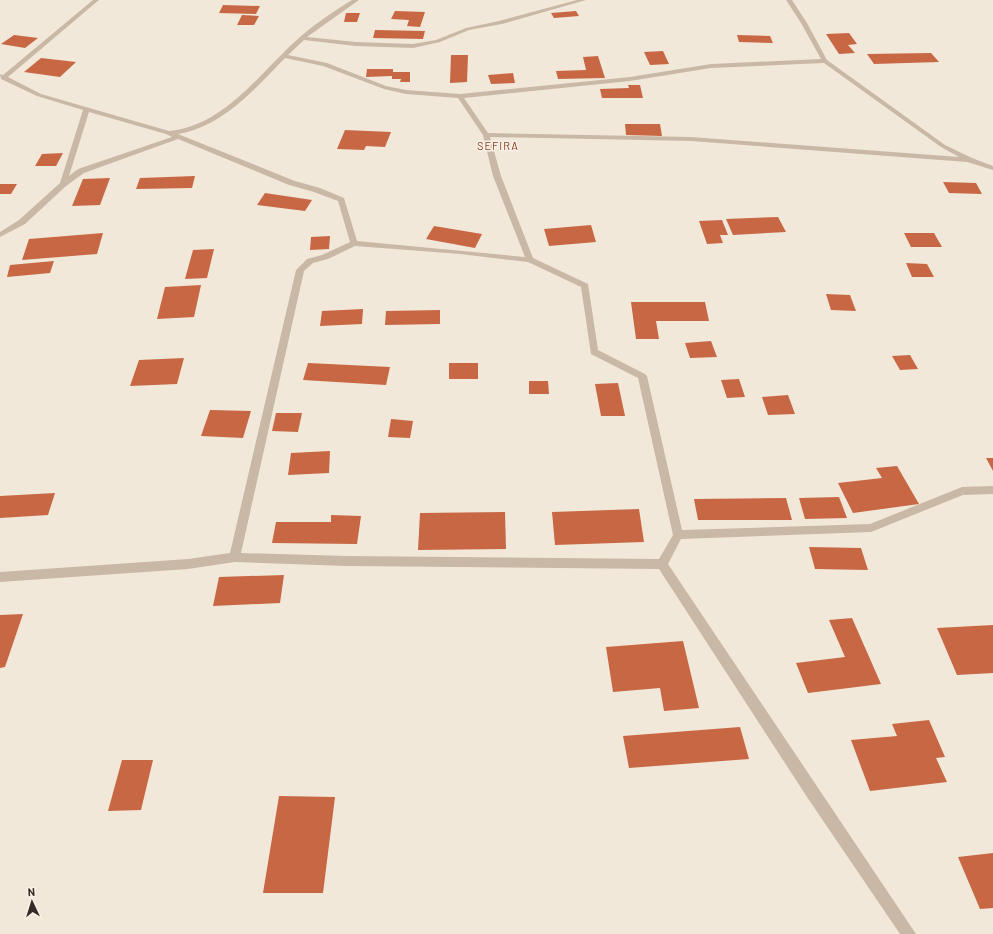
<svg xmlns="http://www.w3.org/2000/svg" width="993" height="934" viewBox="0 0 993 934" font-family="Barlow,sans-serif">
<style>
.building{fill:#c76743}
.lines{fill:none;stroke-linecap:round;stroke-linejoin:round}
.minor{fill:#cab8a6;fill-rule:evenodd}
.labels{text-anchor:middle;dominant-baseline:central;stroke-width:3;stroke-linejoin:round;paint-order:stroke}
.far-quarter-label{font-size:11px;letter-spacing:1px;fill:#863b1f;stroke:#faf2e7}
</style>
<rect width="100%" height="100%" fill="#f2e8da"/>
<g class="building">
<polygon points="223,5 260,6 256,14 219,13"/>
<polygon points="395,11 425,12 420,27 407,26 409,20 391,19"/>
<polygon points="576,11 579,16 554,18 551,13"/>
<polygon points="346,13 360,13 357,22 344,22"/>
<polygon points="242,15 259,16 254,25 237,25"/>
<polygon points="375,30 425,31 423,39 373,38"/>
<polygon points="849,33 857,44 848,45 855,53 839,54 826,34"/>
<polygon points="14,35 38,38 25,48 1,44"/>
<polygon points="737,35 770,36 773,43 739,42"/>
<polygon points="663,51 669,64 650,65 644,52"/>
<polygon points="931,53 939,62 874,64 867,54"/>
<polygon points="451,55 468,55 467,82 450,83"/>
<polygon points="598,56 605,78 558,79 556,71 586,70 583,57"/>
<polygon points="41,58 76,62 60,77 24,72"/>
<polygon points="367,69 393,69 393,72 410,72 410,82 400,82 401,79 392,79 392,76 366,77"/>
<polygon points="513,73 515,83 491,84 488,75"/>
<polygon points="628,85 640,85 643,98 602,98 600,89 629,88"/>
<polygon points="625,124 660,124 662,136 626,135"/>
<polygon points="345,130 391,132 385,147 366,146 364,150 337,149"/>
<polygon points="63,153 56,166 35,166 42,154"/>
<polygon points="195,176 192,188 136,189 140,178"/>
<polygon points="110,178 100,205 72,206 83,179"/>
<polygon points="943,182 976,183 982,194 949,193"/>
<polygon points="0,184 17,184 11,194 0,194"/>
<polygon points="265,193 312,200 305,211 257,205"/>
<polygon points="778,217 786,232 733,235 726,219"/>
<polygon points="722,220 728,235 720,235 723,243 707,244 699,221"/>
<polygon points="591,225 596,242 549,246 544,229"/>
<polygon points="434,226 482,234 475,248 426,239"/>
<polygon points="103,233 97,254 22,260 29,239"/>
<polygon points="904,233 934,233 942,247 911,247"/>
<polygon points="330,236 329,249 310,250 311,237"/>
<polygon points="214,249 207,278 185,279 193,250"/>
<polygon points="54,261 50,273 7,277 10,265"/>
<polygon points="906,263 927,264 934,277 912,277"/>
<polygon points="201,285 194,317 157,319 165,287"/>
<polygon points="826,294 850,295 856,311 831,310"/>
<polygon points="631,302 705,302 709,321 656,321 659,339 636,339"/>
<polygon points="363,309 362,324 320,326 322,311"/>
<polygon points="440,310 440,324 385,325 386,311"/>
<polygon points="711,341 717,357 690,358 685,343"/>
<polygon points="910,355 918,369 900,370 892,356"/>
<polygon points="184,358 177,384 130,386 139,360"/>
<polygon points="308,363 390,367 386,385 303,380"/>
<rect x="449" y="363" width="29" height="16"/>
<polygon points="739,379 745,397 727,398 721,380"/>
<polygon points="529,381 548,381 549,394 529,394"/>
<polygon points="618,383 625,416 601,416 595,384"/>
<polygon points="788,395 795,414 768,415 762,397"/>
<polygon points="210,410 251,411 243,438 201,436"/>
<polygon points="276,413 302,413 298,432 272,431"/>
<polygon points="391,419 413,421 410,438 388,437"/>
<polygon points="330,451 329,473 288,475 291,453"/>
<polygon points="986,458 993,458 993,471"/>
<polygon points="897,466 919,504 853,513 838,483 882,478 876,468"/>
<polygon points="55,493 48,515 0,518 0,496"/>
<polygon points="839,497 847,518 805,519 799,498"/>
<polygon points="786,498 792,520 698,520 694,499"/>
<polygon points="639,509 644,542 555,545 552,512"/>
<polygon points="505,512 506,549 418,550 420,513"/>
<polygon points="331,515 361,516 357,544 272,543 276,522 331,522"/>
<polygon points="809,547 861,548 868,570 815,569"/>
<polygon points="284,575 280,603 213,606 219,577"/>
<polygon points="23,614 5,667 0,668 0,615"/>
<polygon points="852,618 881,684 808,693 796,663 845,657 829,620"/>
<polygon points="993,625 993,673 957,675 937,628"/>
<polygon points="683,641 699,708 664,711 660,688 613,692 606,647"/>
<polygon points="929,720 945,757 936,758 947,782 870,791 851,740 897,736 892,724"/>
<polygon points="740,727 749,759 629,768 623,736"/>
<polygon points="122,760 153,760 141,810 108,811"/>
<polygon points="279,796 335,797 323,893 263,893"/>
<polygon points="993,853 993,908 980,909 958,857"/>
</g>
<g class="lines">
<path class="minor" d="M93,0h6l-91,77 33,17 128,37c56,-5 92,-60 131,-94 16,-14 34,-26 52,-37h7l-52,37 49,5 57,2 23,-4 30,-12 33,-7 78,-21h9l-84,24 -33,6 -29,12 -27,6 -57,-2 -52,-6 -16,15 39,8 59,23 20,4 54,4 170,-17 81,-13 110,-5 -20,-36 -15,-23h6l15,23 20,37 118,85 27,13 21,8v4l-26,-8 -276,-21 -201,-4 11,39 32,82 55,26 10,66 47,24 2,2 35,154 188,-6 92,-37 31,-1v8l-30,1 -92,37 -190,7 -13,25 248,370h-16l-93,-137 -148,-228 -313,-3 -111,-4 -47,7 -188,13v-10l188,-13 42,-6 66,-283 11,-11 15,-4 28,-13 -12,-41 -24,-9 -25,-7 -111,-46 -94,34 -18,13 -41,38 -25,13v-5l19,-12 41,-37 23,-73 -46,-14 -36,-17 -1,-5 3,1zM285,58l38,8 61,23 22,5 52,4 25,37 10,41 32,81 -168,-16 -13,-43 -24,-10 -25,-7 -117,-47c44,-7 77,-45 107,-76zM824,63l117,84 18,10 -268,-20 -203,-4 -24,-35 166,-17 81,-13zM89,112l77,22 6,3 -94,32 -9,7zM355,246l105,8 68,8 53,25 10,67 47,24 35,157 -14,24 -313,-3 -105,-3 63,-282 9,-8 15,-4z"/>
</g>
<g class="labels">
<g class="far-quarter-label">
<text x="498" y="145">SEFIRA</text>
</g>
</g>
<g transform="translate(32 902) rotate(356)" stroke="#faf2e7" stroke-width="3" paint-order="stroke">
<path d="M0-3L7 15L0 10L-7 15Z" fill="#362c27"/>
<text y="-6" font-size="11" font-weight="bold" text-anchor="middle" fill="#362c27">N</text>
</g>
</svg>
